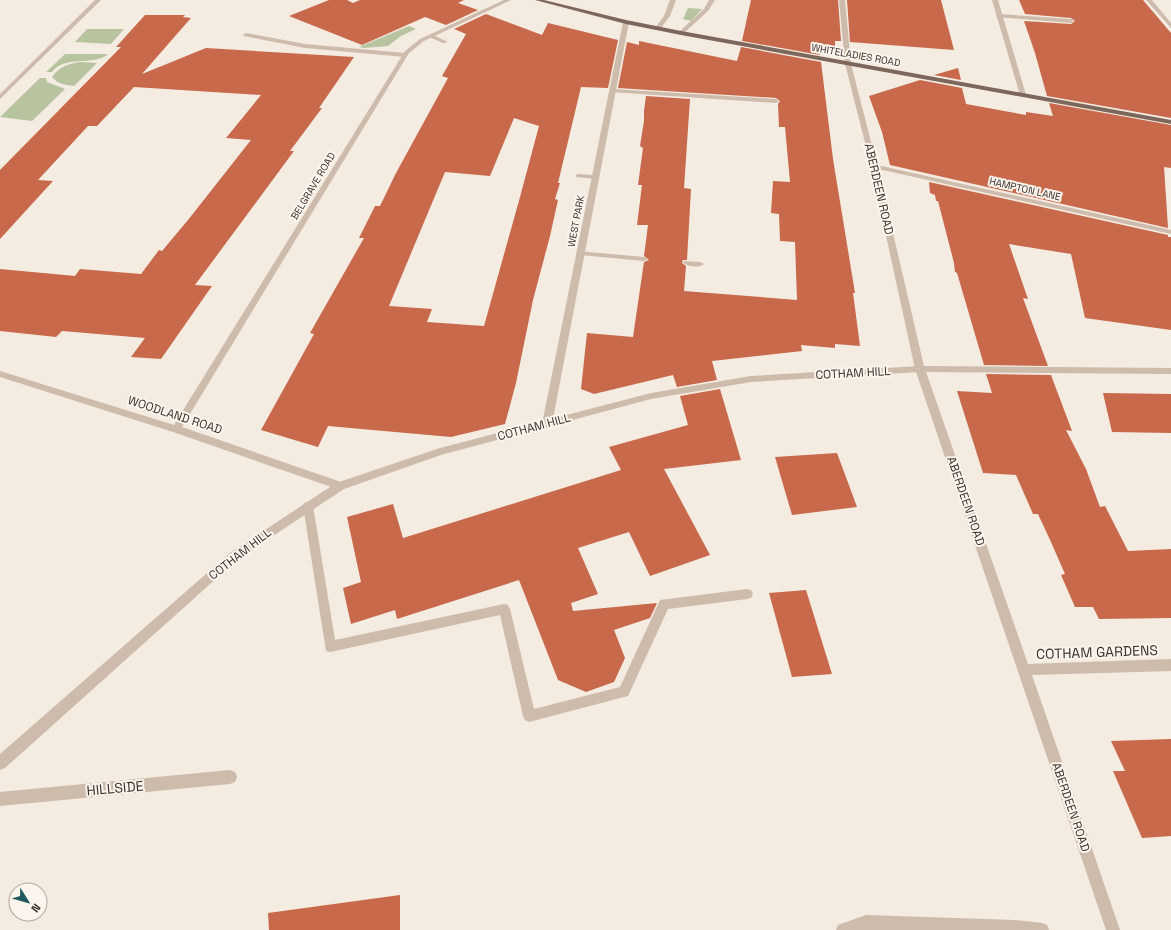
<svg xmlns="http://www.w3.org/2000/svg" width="1171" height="930" viewBox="0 0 1171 930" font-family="'Space Grotesk',sans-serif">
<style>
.green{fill:#b8c4a0}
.building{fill:#c8694b;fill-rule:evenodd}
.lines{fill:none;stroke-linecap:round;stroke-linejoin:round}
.service{fill:#cdbbac;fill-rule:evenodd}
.minor{fill:#cdbbac;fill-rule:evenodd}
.tertiary{fill:#cdbbac;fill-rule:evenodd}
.primary{fill:#7d675c;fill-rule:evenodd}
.labels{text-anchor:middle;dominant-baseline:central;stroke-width:4;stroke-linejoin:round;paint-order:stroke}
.far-street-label{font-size:10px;fill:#3b302b;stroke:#fbf5ee}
.street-label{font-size:12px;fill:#3b302b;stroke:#fbf5ee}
.near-street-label{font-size:14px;fill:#3b302b;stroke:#fbf5ee}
</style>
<rect width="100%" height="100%" fill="#f4ebe1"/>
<g class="green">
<polygon points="688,8 702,9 691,21 683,19"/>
<polygon points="409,26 416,29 401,36 388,46 364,48 359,47"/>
<polygon points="87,29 124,29 111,44 75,42"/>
<path d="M65,54h43c-15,13 -42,0 -56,18h-6z"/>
<path d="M80,62l17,1 -23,23c-8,-1 -17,-2 -22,-9 7,-10 16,-13 28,-15z"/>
<polygon points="40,78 46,78 47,82 65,89 32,121 0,117"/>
</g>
<g class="building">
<polygon points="329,0 347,0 353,3 360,0 464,0 458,3 478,10 446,25 425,17 362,45 289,16"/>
<polygon points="751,0 838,0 841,41 835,41 835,46 819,46 820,55 742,41"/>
<polygon points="847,0 941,0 954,50 850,42"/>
<polygon points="1019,0 1143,0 1171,33 1171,118 1047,96 1035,53 1024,21 1071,24 1075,21 1071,18 1025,14"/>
<path d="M486,14l56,21 6,-12 70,17 -10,48 -27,-1 -23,96h2l-5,16 3,1 -8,36 -17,64 -17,83 -11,41 -54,13 -123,-11 -10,21 -57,-17 53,-96 -4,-1 54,-95h-5l16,-32h5l16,-33 52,-95 -6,-2 24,-42 -12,-5zM514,118l25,8 -19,71 -36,129 -57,-4 5,-13 -43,-3 56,-134 45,4z"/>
<polygon points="145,15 185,15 183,17 191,18 142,74 206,48 354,57 319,108 322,108 290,151 294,151 195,285 212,286 161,359 131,357 145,338 62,331 56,337 0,331 0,269 75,276 80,269 141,274 159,250 162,251 188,220 251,140 226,138 261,95 134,87 97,126 88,126 38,180 53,181 0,239 0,170 121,47 116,47"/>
<polygon points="639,41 737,61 741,47 821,62 833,159 855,293 853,293 860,346 835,344 835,348 801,345 802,351 712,361 717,380 677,387 673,375 594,394 581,389 587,333 633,337 644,262 649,260 644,256 648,225 637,225 642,185 638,185 643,148 640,146 644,121 644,111 646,96 690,99 684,188 691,189 687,260 683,260 682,263 686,266 684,291 797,300 795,242 780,241 779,214 771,213 773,181 790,182 785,127 779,127 778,104 780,101 776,98 618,88 627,42 639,45"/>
<polygon points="958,68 961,80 934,75"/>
<polygon points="920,80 962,88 966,104 1026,115 1026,112 1053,116 1049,103 1171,125 1171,168 1164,167 1168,228 890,165 882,132 869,96"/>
<polygon points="929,182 1168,235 1168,237 1171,237 1171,330 1085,318 1071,254 1009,244 1028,299 1023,298 1048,366 984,365 957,273 955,272 954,263 938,201 936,201 935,195 930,193"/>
<polygon points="986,374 1051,375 1072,431 1066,430 1086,469 1100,507 1105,506 1128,551 1171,549 1171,618 1099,619 1093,607 1075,607 1061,575 1065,574 1051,542 1038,514 1033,514 1016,475 983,473 957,391 992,393"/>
<polygon points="720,389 741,460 664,469 710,555 650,576 629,532 578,548 598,594 571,603 573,611 657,603 650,618 614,630 625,658 614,682 586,692 558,680 519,580 397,619 395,610 351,624 343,588 361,582 347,517 393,504 403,538 621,470 609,447 688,425 680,396"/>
<polygon points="1103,393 1171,394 1171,433 1112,432"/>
<polygon points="837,453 857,507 792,515 775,457"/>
<polygon points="806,590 832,674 792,677 769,593"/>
<polygon points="1171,739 1171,836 1142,838 1113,771 1125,771 1111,741"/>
<polygon points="400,895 400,930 269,930 268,913"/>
</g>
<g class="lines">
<g class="service">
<polygon points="709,0 715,0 708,11 683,34 679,34 679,32 704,9"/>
<polygon points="839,0 845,0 851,64 848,66 845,64"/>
<polygon points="999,14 1071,19 1074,21 1071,23 997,17 996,16"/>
<polygon points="246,33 305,44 405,53 408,55 405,57 305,48 244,36 243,35"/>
<polygon points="429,35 433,35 448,42 443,43 429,37"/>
<polygon points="612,89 776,99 779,101 776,103 610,92 609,91"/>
<polygon points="578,174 595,175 599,177 595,179 576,177 576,175"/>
<polygon points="577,251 644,257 648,259 644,261 580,255 576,253"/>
<path d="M684,261l16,1 4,2c-5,4 -16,3 -21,-1z"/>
<polygon points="308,502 312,503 313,506 335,640 504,604 508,605 510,609 534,709 620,687 660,600 747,589 751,590 753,594 751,598 747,599 668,609 628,696 529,722 525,720 523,716 500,615 330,652 326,651 303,506 304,503"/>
<polygon points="230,770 235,772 237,777 235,782 230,784 0,806 0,792"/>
<polygon points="866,915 1015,920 1042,923 1047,925 1049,930 836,930 838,925"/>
</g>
<g class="minor">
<polygon points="504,0 511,0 424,41 409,53 182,427 344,483 345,486 344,489 340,490 173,432 0,377 0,371 174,425 405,51 420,39"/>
<polygon points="670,0 676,0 670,16 660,29 656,29 655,28 664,16"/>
<polygon points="992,0 998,0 1026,95 1025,96 1020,95"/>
<polygon points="1146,0 1152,0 1171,23 1171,28"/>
<polygon points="626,20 629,22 552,424 547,428 542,424 623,22"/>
<polygon points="848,62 851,64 877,165 1171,230 1171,234 878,169 924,366 1171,368 1171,374 926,372 1028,664 1171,659 1171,671 1032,675 1120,930 1106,930 915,369 871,166 845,64"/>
</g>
<g class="tertiary">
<polygon points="95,0 101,0 0,99 0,94"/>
<polygon points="920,366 925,369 920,372 751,382 651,399 441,455 344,489 238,559 5,768 0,770 0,754 230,553 336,483 440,448 651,393 751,376"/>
</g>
<polygon class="primary" points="535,0 544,0 626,20 681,31 1171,120 1171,124 681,35 626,24"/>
</g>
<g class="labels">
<g class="far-street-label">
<text transform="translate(856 55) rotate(10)">WHITELADIES ROAD</text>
<text transform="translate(313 186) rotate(-59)">BELGRAVE ROAD</text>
<text transform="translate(1025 189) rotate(13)">HAMPTON LANE</text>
<text transform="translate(576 221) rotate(-79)">WEST PARK</text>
</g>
<g class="street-label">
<text transform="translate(879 189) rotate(77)">ABERDEEN ROAD</text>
<text transform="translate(853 373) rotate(-3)">COTHAM HILL</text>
<text transform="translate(175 415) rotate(18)">WOODLAND ROAD</text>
<text transform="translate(534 427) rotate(-15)">COTHAM HILL</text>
<text transform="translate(966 501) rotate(71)">ABERDEEN ROAD</text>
<text transform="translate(240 554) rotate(-38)">COTHAM HILL</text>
<text transform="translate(1071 807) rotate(71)">ABERDEEN ROAD</text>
</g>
<g class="near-street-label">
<text transform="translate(1097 652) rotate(-2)">COTHAM GARDENS</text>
<text transform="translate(115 788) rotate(-5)">HILLSIDE</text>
</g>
</g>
<g transform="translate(28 902) rotate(127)"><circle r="19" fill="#fbf5ee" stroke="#aea6a0"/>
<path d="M0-3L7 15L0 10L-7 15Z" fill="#1f5a5e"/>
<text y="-6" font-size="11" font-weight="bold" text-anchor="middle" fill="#3b302b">N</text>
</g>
</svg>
